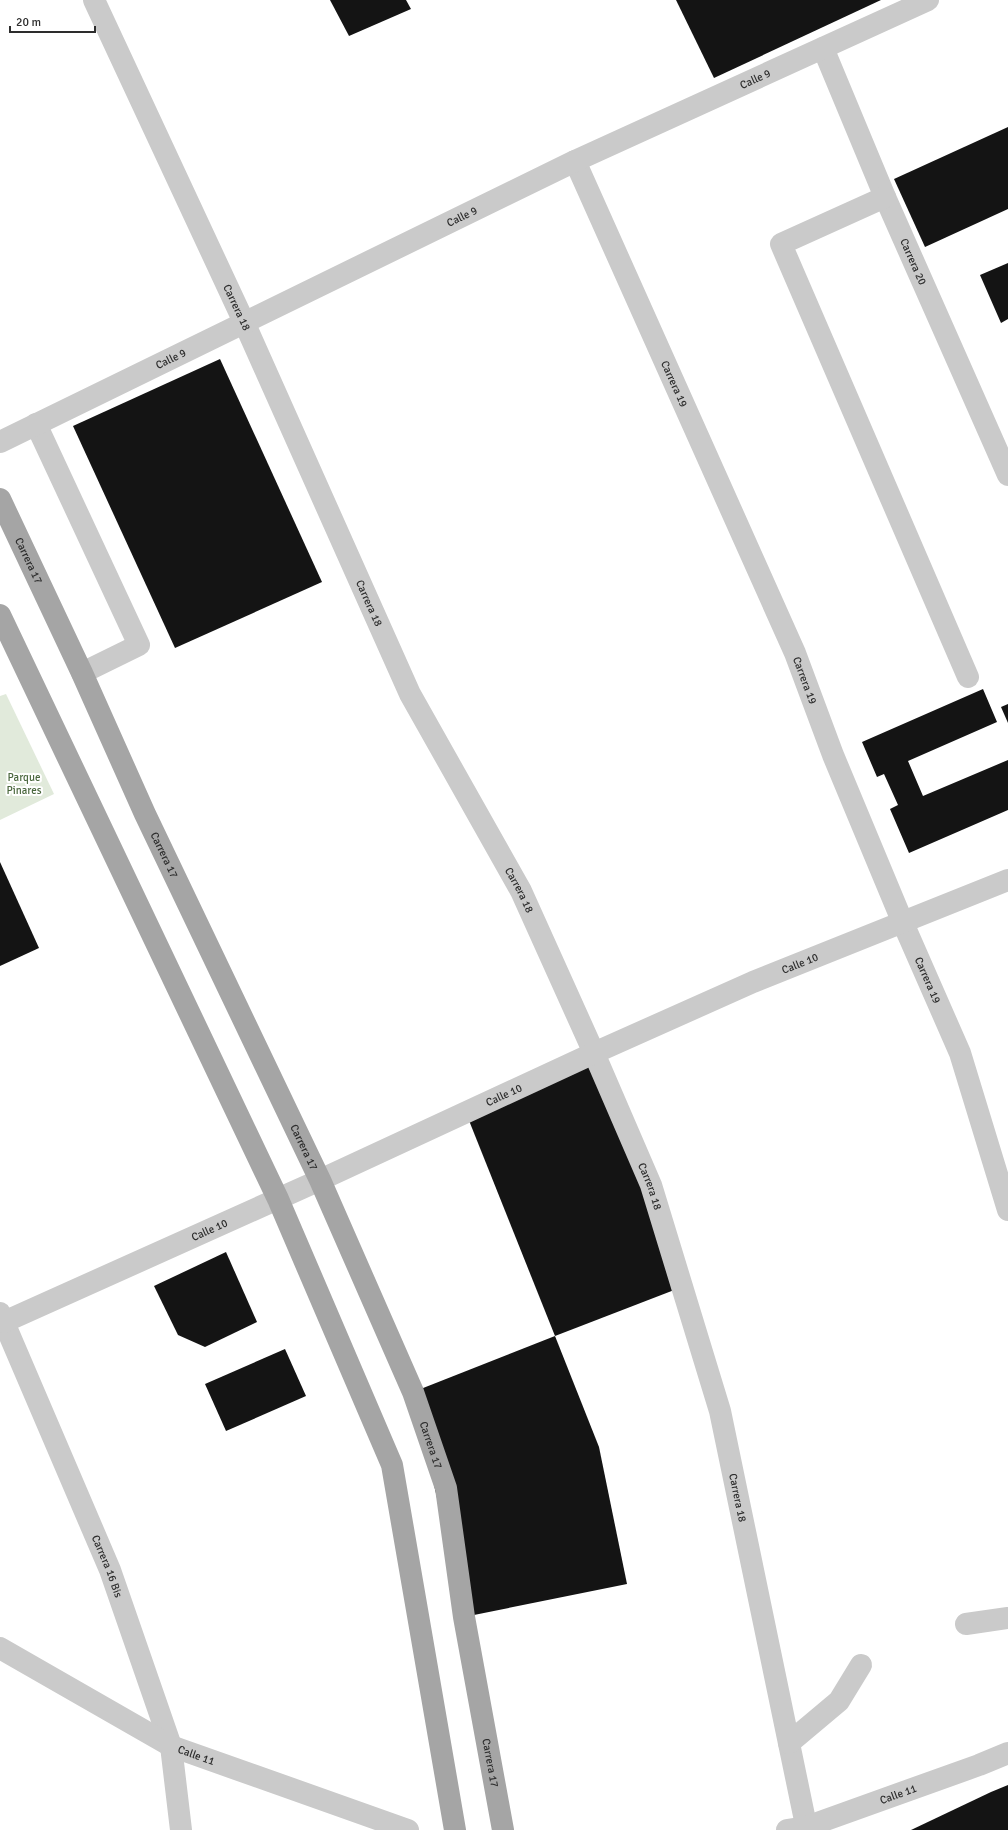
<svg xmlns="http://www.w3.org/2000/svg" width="1008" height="1830" viewBox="0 0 1008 1830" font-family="Signika,sans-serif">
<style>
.green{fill:#e1eadb}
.building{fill:#141414}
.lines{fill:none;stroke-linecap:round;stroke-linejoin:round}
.minor{stroke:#cacaca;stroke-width:22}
.major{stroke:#a5a5a5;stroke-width:22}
.labels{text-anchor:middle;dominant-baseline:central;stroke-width:4;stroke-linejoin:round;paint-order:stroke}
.street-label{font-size:11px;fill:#2d2d2d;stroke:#fff}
.park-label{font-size:11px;fill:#4a673d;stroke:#fff}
</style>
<rect width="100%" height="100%" fill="#fff"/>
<polygon class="green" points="6,694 54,794 0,820 0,696"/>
<g class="building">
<polygon points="330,0 406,0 411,9 349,36"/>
<polygon points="676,0 881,0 714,78"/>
<polygon points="1008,127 1008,209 925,247 894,179"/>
<polygon points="1008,263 1008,319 1001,323 980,275"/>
<polygon points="220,359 322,582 175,648 73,426"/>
<polygon points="983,689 997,722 908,761 923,796 1008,760 1008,810 909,853 890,809 898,805 884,774 877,777 862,742"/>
<polygon points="1008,704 1008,723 1001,707"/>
<polygon points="0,862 39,948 0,966"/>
<polygon points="594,1053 682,1287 555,1336 466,1113"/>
<polygon points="226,1252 257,1322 205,1347 178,1335 154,1286"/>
<polygon points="555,1336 599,1447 627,1584 464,1617 413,1392"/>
<polygon points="285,1349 306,1396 226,1431 205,1384"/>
<polygon points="1008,1785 1008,1830 911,1830 991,1792"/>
</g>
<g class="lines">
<g class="minor">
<path id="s1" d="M94,0l150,322 166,372 111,197 73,162 57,132 69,226 87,419"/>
<path id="s2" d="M823,48l62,149 123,278"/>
<path id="s3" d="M575,161l220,492 38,102 70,168 57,130 48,157"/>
<polyline points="885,197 781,244 968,677"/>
<polyline points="36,424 139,645 82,673"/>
<path id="s4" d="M0,442l575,-281 353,-161"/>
<path id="s5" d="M0,1313l110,257 61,176 10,84"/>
<path id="s6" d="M4,1322l316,-142 274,-127 159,-71 255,-102"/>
<polyline points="966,1624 1008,1618"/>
<path id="s7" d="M0,1648l171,98 237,84"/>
<polyline points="789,1743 839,1701 861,1665"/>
<path id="s8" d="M787,1830l19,-3 173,-62 29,-12"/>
</g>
<g class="major">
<path id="s9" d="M0,499l82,174 63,141 175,366 93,212 33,96 18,129 39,213"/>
<polyline points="0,615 278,1199 392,1465 455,1830"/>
</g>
</g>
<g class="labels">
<g class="street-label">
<text stroke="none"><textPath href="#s4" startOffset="838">Calle 9</textPath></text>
<text stroke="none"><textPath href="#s4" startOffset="514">Calle 9</textPath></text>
<text stroke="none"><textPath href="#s2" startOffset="232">Carrera 20</textPath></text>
<text stroke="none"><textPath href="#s1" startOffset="339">Carrera 18</textPath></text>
<text stroke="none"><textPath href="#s4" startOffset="190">Calle 9</textPath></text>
<text stroke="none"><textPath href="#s3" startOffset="244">Carrera 19</textPath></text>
<text stroke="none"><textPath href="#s9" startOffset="68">Carrera 17</textPath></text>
<text stroke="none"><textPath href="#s1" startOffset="663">Carrera 18</textPath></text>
<text stroke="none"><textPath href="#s3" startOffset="568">Carrera 19</textPath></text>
<text stroke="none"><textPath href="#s9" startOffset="392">Carrera 17</textPath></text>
<text stroke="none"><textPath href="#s1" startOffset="987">Carrera 18</textPath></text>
<text stroke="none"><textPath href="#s6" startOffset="873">Calle 10</textPath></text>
<text stroke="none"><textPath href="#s3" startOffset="892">Carrera 19</textPath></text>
<text stroke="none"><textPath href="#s6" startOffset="549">Calle 10</textPath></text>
<text stroke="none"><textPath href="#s9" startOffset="716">Carrera 17</textPath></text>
<text stroke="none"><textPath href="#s1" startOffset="1311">Carrera 18</textPath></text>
<text stroke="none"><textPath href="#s6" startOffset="225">Calle 10</textPath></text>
<text stroke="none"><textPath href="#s9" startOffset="1040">Carrera 17</textPath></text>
<text stroke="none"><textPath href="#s1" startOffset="1635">Carrera 18</textPath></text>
<text stroke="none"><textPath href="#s5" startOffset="275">Carrera 16 Bis</textPath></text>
<text stroke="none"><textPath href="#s7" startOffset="224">Calle 11</textPath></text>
<text stroke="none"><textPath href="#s9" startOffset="1364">Carrera 17</textPath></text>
<text stroke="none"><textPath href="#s8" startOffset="117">Calle 11</textPath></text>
</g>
<g class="park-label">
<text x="24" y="777">Parque<tspan x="24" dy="13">Pinares</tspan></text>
</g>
</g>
<path d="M10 26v6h85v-6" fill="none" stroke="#2d2d2d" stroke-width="2"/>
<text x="16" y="26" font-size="12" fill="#2d2d2d" stroke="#ffffff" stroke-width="3" paint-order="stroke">20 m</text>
</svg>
